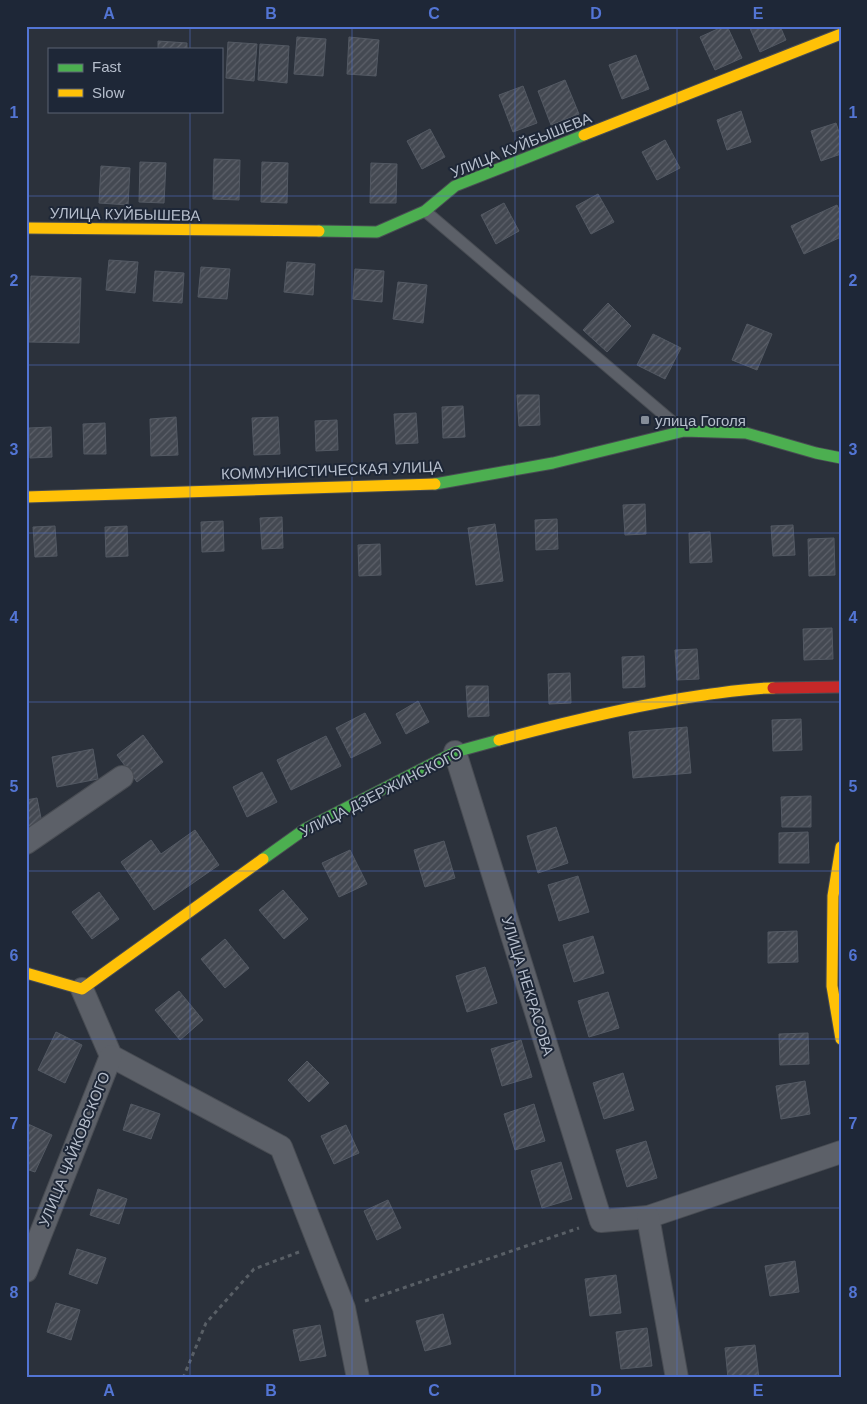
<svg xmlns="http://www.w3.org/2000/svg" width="867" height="1404" viewBox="0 0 867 1404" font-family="Arial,sans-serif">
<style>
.building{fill:url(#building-hatch);stroke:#535963}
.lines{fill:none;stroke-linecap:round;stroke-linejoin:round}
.lane-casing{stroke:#484c53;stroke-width:13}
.street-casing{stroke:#484c53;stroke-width:24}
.fast-casing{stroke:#484c53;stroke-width:13}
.slow-casing{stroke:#484c53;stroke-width:13}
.jam-casing{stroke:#484c53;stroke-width:13}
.path{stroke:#595f66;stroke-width:3;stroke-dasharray:4 4;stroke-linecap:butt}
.lane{stroke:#5c6068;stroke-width:11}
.street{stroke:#5c6068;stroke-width:22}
.fast{stroke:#4caf50;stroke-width:11}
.slow{stroke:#ffc107;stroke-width:11}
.jam{stroke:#c62828;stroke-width:11}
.grid{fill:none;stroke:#5375d4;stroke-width:1;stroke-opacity:0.55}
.poi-dot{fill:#858d99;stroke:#1e2737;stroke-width:2}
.labels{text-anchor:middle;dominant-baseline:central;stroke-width:4;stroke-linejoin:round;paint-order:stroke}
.street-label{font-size:15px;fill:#b6becc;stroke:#1e2737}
.poi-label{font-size:15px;fill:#b6becc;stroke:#1e2737;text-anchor:start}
.neatline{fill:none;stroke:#5375d4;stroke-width:2}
.grid-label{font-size:16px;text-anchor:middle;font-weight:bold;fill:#5375d4}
</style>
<defs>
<pattern id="building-hatch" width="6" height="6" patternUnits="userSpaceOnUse" patternTransform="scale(1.25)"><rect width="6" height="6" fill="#444952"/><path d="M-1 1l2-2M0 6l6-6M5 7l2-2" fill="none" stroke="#5d616a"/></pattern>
</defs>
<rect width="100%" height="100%" fill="#2b313b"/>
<g class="building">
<polygon points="724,26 727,26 742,58 715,70 700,37"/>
<polygon points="749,26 780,26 786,40 760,52"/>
<polygon points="297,37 326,39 323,76 294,74"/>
<polygon points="349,37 379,40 376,76 347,74"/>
<polygon points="158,41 187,43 187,49 158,49"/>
<polygon points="228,42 257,44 254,81 226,78"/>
<polygon points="260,44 289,46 287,83 258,80"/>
<polygon points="636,55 649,89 622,99 609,65"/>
<polygon points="565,80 579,114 551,125 538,91"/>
<polygon points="523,86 537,123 513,132 499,95"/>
<polygon points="741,111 751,142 727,150 717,120"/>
<polygon points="836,123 841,138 841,154 821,161 811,131"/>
<polygon points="430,129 445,157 422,169 407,141"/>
<polygon points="665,140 680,168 657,180 642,152"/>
<polygon points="214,159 240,160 239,200 213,199"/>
<polygon points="140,162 166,163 164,203 139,202"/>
<polygon points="262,162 288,163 287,203 261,202"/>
<polygon points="371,163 397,164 396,203 370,203"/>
<polygon points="101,166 130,168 128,205 99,203"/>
<polygon points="598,194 614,222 591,234 576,206"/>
<polygon points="504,203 519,231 496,244 481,215"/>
<polygon points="837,205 841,214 841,237 804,254 791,226"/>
<polygon points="109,260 138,262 135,293 106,290"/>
<polygon points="287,262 315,264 313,295 284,292"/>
<polygon points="201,267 230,269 227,299 198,297"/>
<polygon points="355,269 384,271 382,302 353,299"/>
<polygon points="155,271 184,273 182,303 153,301"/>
<polygon points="31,276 81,278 79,343 29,342"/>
<polygon points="398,282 427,285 423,323 393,319"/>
<polygon points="608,303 631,326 607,352 583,330"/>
<polygon points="747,324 772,334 757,370 732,360"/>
<polygon points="653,334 681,348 665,379 637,365"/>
<polygon points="517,395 539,395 540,425 519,426"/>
<polygon points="463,406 465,437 443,438 442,407"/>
<polygon points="416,413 418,443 396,444 394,414"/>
<polygon points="176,417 178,455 151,456 150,419"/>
<polygon points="278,417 280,454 254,455 252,418"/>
<polygon points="337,420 338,450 316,451 315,421"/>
<polygon points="105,423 106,454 84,454 83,424"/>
<polygon points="51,427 52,457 30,458 29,428"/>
<polygon points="645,504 646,534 625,535 623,505"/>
<polygon points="282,517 283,548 262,549 260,518"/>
<polygon points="557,519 558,549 536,550 535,520"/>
<polygon points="223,521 224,551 202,552 201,522"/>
<polygon points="495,524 503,581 476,585 468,528"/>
<polygon points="793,525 795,555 773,556 771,526"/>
<polygon points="55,526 57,556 35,557 33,527"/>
<polygon points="127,526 128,556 106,557 105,527"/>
<polygon points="710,532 712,562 690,563 689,533"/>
<polygon points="834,538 835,575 809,576 808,539"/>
<polygon points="380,544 381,575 359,576 358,545"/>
<polygon points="832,628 833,659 804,660 803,629"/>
<polygon points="697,649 699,679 677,680 675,650"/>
<polygon points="644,656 645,687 623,688 622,657"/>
<polygon points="570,673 571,703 549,704 548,674"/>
<polygon points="466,686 488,686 489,716 468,717"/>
<polygon points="418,701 429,722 406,734 396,714"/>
<polygon points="365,713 381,743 351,758 336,728"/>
<polygon points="801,719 802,750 773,751 772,720"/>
<polygon points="687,727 691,773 633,778 629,732"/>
<polygon points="143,735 163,762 137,782 117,755"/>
<polygon points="326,736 341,766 291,790 277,760"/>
<polygon points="93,749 98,779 57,787 52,757"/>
<polygon points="262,772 277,802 247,817 233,787"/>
<polygon points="811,796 811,827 782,827 781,797"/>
<polygon points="37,798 43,828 26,831 26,800"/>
<polygon points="556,827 568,863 538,873 527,836"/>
<polygon points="195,830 219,865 154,910 121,862 151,840 161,854"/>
<polygon points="808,832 809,863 779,863 779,833"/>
<polygon points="444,841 455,878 425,887 414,850"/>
<polygon points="350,850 367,884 339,897 322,863"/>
<polygon points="578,876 589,912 559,921 548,885"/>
<polygon points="283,890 308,919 284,939 259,910"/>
<polygon points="99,892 119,919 92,939 72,912"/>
<polygon points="797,931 798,962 768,963 768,932"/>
<polygon points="593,936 604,973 574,982 563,945"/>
<polygon points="225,939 249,968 225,988 201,959"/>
<polygon points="485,967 497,1003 467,1012 456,976"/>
<polygon points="179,991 203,1020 180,1040 155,1010"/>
<polygon points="608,992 619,1028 589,1037 578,1001"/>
<polygon points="56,1032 82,1045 65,1083 38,1070"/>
<polygon points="808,1033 809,1064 780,1065 779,1034"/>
<polygon points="521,1040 532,1077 502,1086 491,1049"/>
<polygon points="307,1061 329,1083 309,1102 288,1080"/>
<polygon points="623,1073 634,1110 604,1119 593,1083"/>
<polygon points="805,1081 810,1114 781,1119 776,1086"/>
<polygon points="131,1104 160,1114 151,1139 123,1130"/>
<polygon points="534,1104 545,1141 515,1150 504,1114"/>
<polygon points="26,1123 52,1135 35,1172 26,1169"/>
<polygon points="346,1125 359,1153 334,1164 321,1136"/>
<polygon points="646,1141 657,1178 627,1187 616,1150"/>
<polygon points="561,1162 572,1199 542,1208 531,1171"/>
<polygon points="98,1189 127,1199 119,1224 90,1215"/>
<polygon points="388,1200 401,1228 377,1240 364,1211"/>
<polygon points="77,1249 106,1258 97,1284 69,1274"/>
<polygon points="795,1261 799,1292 770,1296 765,1266"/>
<polygon points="616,1275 621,1313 590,1316 585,1279"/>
<polygon points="56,1303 80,1310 71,1340 47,1332"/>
<polygon points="443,1314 451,1344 425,1351 416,1321"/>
<polygon points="320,1325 326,1356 300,1361 293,1330"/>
<polygon points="647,1328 652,1366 621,1369 616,1332"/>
<polygon points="755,1345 759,1378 728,1378 725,1348"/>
</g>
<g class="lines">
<defs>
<polyline id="lane" points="425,211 682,430"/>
<g id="street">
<polyline points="455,752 601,1221 648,1217 841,1152"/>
<polyline points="26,843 122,777"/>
<polyline points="82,989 111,1056 281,1147 344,1308 358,1378"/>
<polyline points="648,1217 677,1378"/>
<polyline points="26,1271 111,1056"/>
</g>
<g id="fast">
<polyline points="319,231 377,232 425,211 455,186 584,135"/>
<polyline points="435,484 553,463 684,431 746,433 816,453 841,458"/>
<polyline points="263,859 305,829 455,752 499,740"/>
</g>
<g id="slow">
<polyline points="584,135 841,34"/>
<polyline points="26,228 319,231"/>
<polyline points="26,497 435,484"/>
<path d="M499,740c67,-18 136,-35 205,-45 23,-3 46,-7 69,-7"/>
<polyline points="841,847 833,896 832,986 841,1039"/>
<polyline points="26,973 82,989 263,859"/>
</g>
<polyline id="jam" points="773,688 841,687"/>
</defs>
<use href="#lane" class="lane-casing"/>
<use href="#street" class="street-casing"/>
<use href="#fast" class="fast-casing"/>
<use href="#slow" class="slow-casing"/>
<use href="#jam" class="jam-casing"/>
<g class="path">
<polyline points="365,1301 579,1228"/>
<polyline points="183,1378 206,1323 254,1269 299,1252"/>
</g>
<use href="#lane" class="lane"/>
<use href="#street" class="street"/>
<use href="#fast" class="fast"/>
<use href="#slow" class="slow"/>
<use href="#jam" class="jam"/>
</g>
<path class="grid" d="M190,26v23M352,26v1352M515,26v1352M677,26v1352M190,111v1267M26,196h815M26,365h815M26,533h815M26,702h815M26,871h815M26,1039h815M26,1208h815"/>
<rect class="poi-dot" x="640" y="415" width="10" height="10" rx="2.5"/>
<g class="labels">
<g class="street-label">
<text transform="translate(521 145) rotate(-22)">УЛИЦА КУЙБЫШЕВА</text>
<text transform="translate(125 214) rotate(1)">УЛИЦА КУЙБЫШЕВА</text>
<text transform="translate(332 470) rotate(-2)">КОММУНИСТИЧЕСКАЯ УЛИЦА</text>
<text transform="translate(381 792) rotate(-27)">УЛИЦА ДЗЕРЖИНСКОГО</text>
<text transform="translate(528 986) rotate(73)">УЛИЦА НЕКРАСОВА</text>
<text transform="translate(74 1149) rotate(-68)">УЛИЦА ЧАЙКОВСКОГО</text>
</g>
<g class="poi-label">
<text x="655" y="420">улица Гоголя</text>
</g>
</g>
<rect width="867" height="1404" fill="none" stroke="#1e2737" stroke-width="55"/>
<rect x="48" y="48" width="175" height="65" fill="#1e2737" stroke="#5b6373"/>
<rect x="58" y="64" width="25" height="8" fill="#4caf50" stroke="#5b6373"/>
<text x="92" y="72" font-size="15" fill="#b6becc">Fast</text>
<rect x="58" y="89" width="25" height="8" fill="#ffc107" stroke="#5b6373"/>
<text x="92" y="98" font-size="15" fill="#b6becc">Slow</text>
<rect x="28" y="28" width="812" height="1348" class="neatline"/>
<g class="grid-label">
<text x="109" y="19">A</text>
<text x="271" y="19">B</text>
<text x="434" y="19">C</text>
<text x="596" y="19">D</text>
<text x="758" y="19">E</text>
<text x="14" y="118">1</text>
<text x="853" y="118">1</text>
<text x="14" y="286">2</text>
<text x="853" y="286">2</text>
<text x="14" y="455">3</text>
<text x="853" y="455">3</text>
<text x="14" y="623">4</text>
<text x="853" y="623">4</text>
<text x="14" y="792">5</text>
<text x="853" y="792">5</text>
<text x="14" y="961">6</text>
<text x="853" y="961">6</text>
<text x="14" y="1129">7</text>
<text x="853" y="1129">7</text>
<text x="14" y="1298">8</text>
<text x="853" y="1298">8</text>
<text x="109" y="1396">A</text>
<text x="271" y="1396">B</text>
<text x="434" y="1396">C</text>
<text x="596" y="1396">D</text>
<text x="758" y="1396">E</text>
</g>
</svg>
